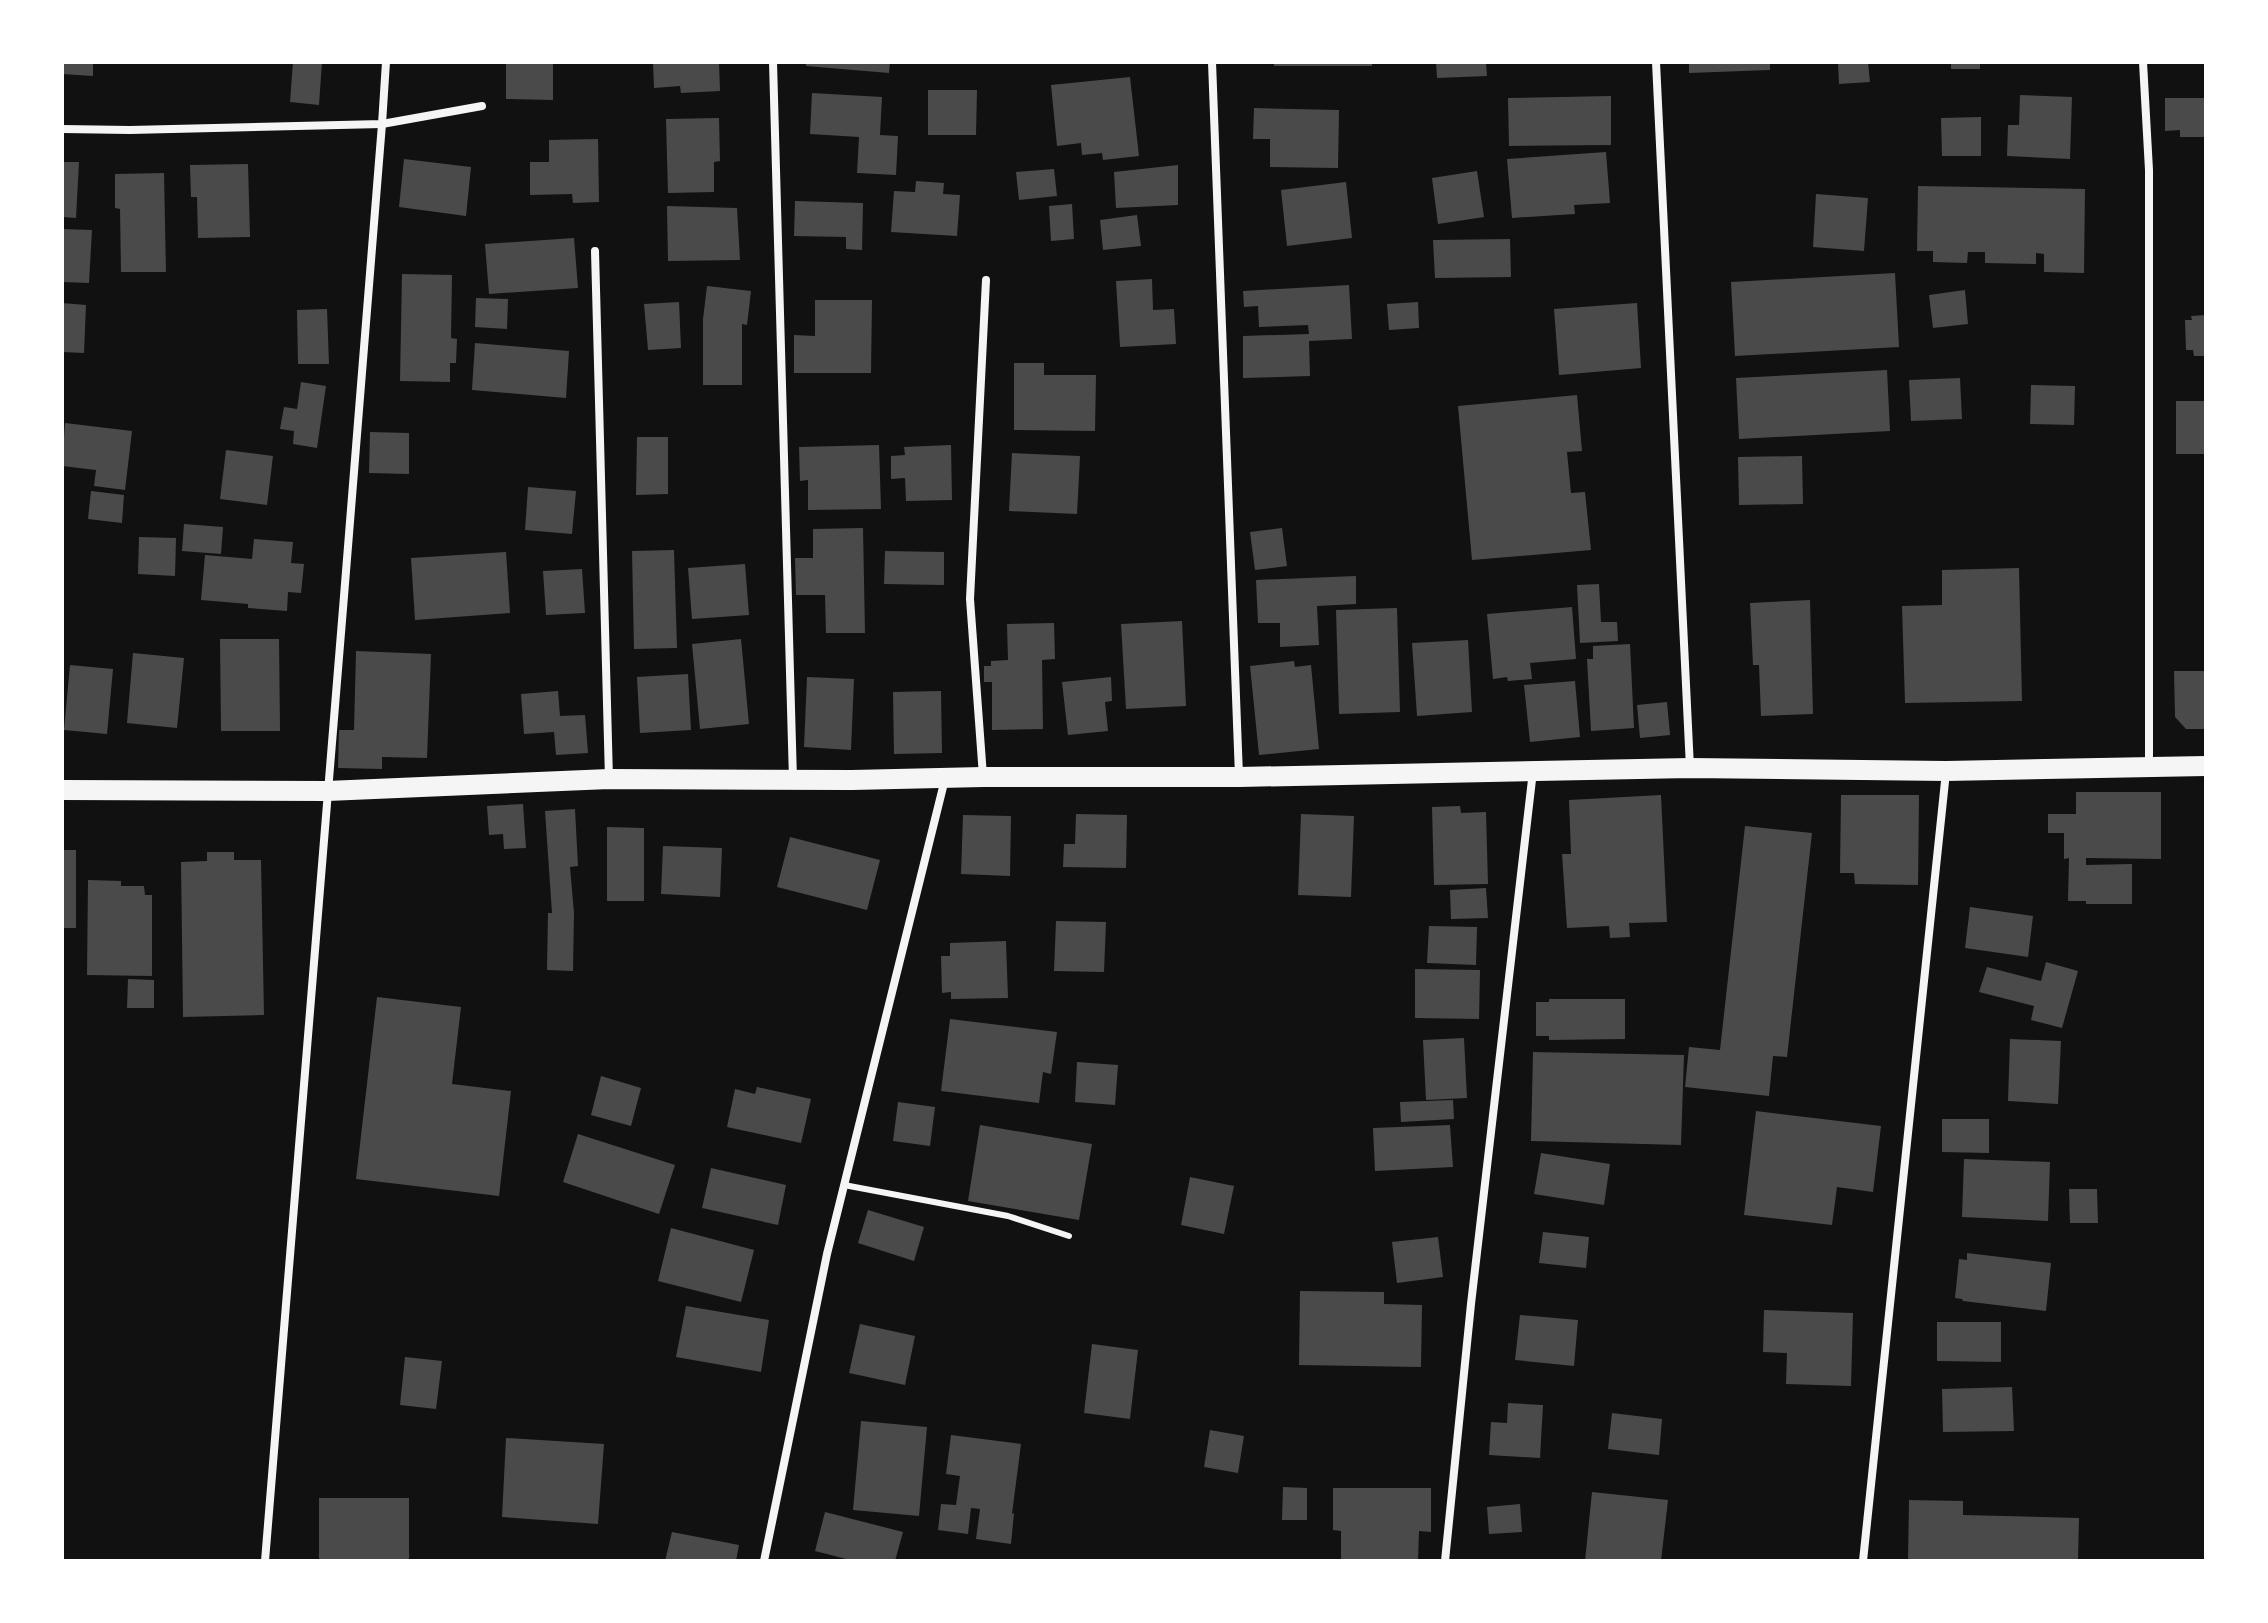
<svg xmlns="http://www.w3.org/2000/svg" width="2268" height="1623" viewBox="0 0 2268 1623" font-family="'PT Sans Narrow',sans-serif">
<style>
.building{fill:#4a4a4a}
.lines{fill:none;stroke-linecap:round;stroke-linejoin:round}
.service{stroke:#f5f5f5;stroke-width:6}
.minor{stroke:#f5f5f5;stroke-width:8}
.primary{stroke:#f5f5f5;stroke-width:20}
</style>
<rect width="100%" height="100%" fill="#111"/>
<g class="building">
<polygon points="62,62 93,62 93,76 62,74"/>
<polygon points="293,62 322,62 319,105 290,102"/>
<polygon points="506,62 553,62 553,100 506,99"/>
<polygon points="653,62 719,62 720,91 681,93 680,86 654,88"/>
<polygon points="806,62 890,62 889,73 806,66"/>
<rect x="1274" y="62" width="98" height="4"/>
<polygon points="1436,62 1486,62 1487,76 1437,78"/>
<polygon points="1689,62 1770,62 1770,70 1689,73"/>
<polygon points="1838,62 1868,62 1870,82 1839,84"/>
<rect x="1951" y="62" width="29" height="7"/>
<polygon points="1130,77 1139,156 1103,160 1102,153 1082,155 1081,143 1057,146 1051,85"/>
<polygon points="928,90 977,90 976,135 928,135"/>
<polygon points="812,93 882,97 880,135 898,136 896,175 857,173 859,137 810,134"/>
<polygon points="2020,95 2072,97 2070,159 2007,156 2008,125 2019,125"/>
<polygon points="1611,96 1611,145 1509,146 1508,98"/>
<polygon points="2165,98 2206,98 2206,137 2180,137 2180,130 2165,131"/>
<polygon points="1254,108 1339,110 1338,168 1270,167 1270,139 1253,139"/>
<polygon points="1981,117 1981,156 1942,156 1941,118"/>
<polygon points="719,118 720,161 714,162 714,192 668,193 666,119"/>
<polygon points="598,139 599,202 573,203 572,194 530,195 530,162 549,162 549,140"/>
<polygon points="1606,152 1610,203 1574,205 1575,214 1512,218 1507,159"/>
<polygon points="404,159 471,167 466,216 399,207"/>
<polygon points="62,162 79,162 76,218 62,217"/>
<polygon points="248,164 250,237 198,238 197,197 191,197 190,165"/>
<polygon points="1178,165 1178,205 1116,208 1114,172"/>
<polygon points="1054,169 1057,196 1019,200 1016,172"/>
<polygon points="1477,171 1484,217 1438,224 1432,178"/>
<polygon points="164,173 166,272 121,272 120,209 115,208 115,174"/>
<polygon points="916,181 944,183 943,194 960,195 957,236 891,232 894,191 915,192"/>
<polygon points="1346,182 1352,238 1287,246 1281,190"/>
<polygon points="1918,186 2085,189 2084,273 2044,272 2044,254 2036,253 2036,264 1985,263 1985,252 1968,252 1967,263 1933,262 1933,251 1917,251"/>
<polygon points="1816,194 1868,198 1864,251 1813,247"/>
<polygon points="795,201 863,203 862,250 846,249 846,237 794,236"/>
<polygon points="1072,204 1074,239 1051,241 1049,206"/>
<polygon points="667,206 737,208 740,260 668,261"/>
<polygon points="1137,215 1141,246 1103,250 1100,220"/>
<polygon points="62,229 92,230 89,283 62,282"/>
<polygon points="574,238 578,288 489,294 485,244"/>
<polygon points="1510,239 1511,277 1435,278 1433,240"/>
<polygon points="1895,273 1899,347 1735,356 1731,282"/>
<polygon points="402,274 452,275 451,338 457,339 456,363 450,363 450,382 400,381"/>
<polygon points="1152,279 1153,310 1174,309 1176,344 1120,347 1116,281"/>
<polygon points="1349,285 1352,339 1309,341 1310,376 1243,378 1243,336 1309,334 1308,325 1259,327 1258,306 1244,307 1243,291"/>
<polygon points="707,286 751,291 747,325 742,324 742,385 703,385 703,319"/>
<polygon points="1965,290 1968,324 1933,328 1929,295"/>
<polygon points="476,298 508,299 507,329 475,327"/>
<polygon points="815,300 872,300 871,373 794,373 794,335 815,336"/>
<polygon points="679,302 681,348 648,350 644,304"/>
<polygon points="1418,302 1419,328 1389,330 1387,304"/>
<polygon points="62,303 86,305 84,353 62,352"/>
<polygon points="1637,303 1641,368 1559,375 1554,309"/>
<polygon points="327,309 329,364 298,364 297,310"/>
<polygon points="2206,315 2206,356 2194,356 2193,350 2186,350 2185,320 2192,320 2191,316"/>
<polygon points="475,343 569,351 566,398 472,390"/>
<polygon points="1014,363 1044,363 1044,375 1096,375 1095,431 1014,430"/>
<polygon points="1887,370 1890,431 1739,439 1736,378"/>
<polygon points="1960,378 1962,419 1911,421 1909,380"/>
<polygon points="301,382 326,386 317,448 293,444 294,431 280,429 284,407 297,409"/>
<polygon points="2031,385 2075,386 2074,425 2030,424"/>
<polygon points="1577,395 1582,451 1567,452 1571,493 1585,492 1591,550 1472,560 1458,406"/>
<rect x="2176" y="401" width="30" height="53"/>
<polygon points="65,423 132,431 125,490 94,486 96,470 62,466"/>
<polygon points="370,432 409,433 409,474 369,473"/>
<polygon points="637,437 668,437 668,494 636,495"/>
<polygon points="879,445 881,509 808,510 808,480 800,481 799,447"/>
<polygon points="951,445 952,500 906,501 905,478 891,479 891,456 905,455 904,447"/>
<polygon points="226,450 273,456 267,505 220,499"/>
<polygon points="1012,453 1080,456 1077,514 1009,511"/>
<polygon points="1802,456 1803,504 1739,505 1738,457"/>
<polygon points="528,487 576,491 572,534 525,530"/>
<polygon points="91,491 124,495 122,523 88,519"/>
<polygon points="184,524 223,527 221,554 182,551"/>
<polygon points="863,528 865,633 826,633 825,595 796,595 795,558 813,558 813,529"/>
<polygon points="1282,528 1287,566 1255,570 1250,532"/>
<polygon points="139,537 176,538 175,576 138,574"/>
<polygon points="254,539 293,542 291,563 304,564 301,593 288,592 287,611 248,608 248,604 201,600 205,555 252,559"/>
<polygon points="674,550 677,648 634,649 632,551"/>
<polygon points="885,551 944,552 944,585 884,584"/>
<polygon points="506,552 510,613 415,620 411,558"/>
<polygon points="745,564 749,615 692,619 688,568"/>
<polygon points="2019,568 2022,701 1905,703 1902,606 1942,605 1942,570"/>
<polygon points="582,569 585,613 546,615 543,571"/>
<polygon points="1356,576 1356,604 1317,606 1319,645 1280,647 1280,623 1258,623 1256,580"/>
<polygon points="1599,584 1601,622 1617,622 1618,641 1580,643 1577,585"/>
<polygon points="1810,600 1813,714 1761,716 1759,665 1753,665 1750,603"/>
<polygon points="1572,607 1576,659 1530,663 1532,679 1508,681 1507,677 1493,679 1487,614"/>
<polygon points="1397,608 1400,712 1339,714 1336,610"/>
<polygon points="1182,621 1186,706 1126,709 1121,624"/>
<polygon points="1054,623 1055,659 1042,660 1043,729 992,730 992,682 984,682 984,666 991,666 991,661 1008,660 1007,624"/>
<polygon points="220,639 279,639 280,731 221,731"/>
<polygon points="741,639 749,724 700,729 692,644"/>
<polygon points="1468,640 1472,712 1417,716 1412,643"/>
<polygon points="1630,644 1634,728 1591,731 1587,659 1593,659 1593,646"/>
<polygon points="356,651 431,654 427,758 382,757 382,769 338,768 339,730 354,730"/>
<polygon points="133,653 184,658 177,728 127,723"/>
<polygon points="1294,661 1295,667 1311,665 1319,749 1259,755 1250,666"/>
<polygon points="70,665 113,669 107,734 64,730"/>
<polygon points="2174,671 2206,671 2206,729 2186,729 2175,717"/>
<polygon points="688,674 691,730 640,733 637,677"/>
<polygon points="807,677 854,679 851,750 804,747"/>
<polygon points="1111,677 1112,701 1105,702 1108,731 1068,735 1062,682"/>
<polygon points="1575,681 1580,737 1530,742 1524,685"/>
<polygon points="558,691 560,716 585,715 588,753 556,755 554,732 524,734 521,694"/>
<polygon points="941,691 942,753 894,754 893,692"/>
<polygon points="1667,702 1670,735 1640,738 1637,705"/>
<polygon points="2076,792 2161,792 2161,859 2086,858 2086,865 2132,864 2132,904 2086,904 2086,901 2068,901 2069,858 2064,859 2064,833 2048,833 2048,814 2076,814"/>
<polygon points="1661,795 1667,922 1629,923 1630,937 1610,938 1609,926 1567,928 1562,854 1571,854 1569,800"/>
<polygon points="1841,795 1919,795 1918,885 1855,884 1854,873 1840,873"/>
<polygon points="523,804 526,848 504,849 503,834 489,835 487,806"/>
<polygon points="1460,806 1461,813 1486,812 1488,884 1434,885 1432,807"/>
<polygon points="575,809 578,866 570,867 574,913 573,971 547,970 548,913 552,913 545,811"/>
<polygon points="1076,814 1127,815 1126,868 1063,867 1064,844 1075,844"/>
<polygon points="1301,814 1354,816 1351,897 1298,895"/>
<polygon points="963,815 1011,816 1010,876 961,874"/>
<polygon points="1745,826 1812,833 1787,1057 1773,1056 1769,1096 1685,1087 1689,1047 1720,1050"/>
<polygon points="607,827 644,828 644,901 607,901"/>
<polygon points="790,837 880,860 867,910 777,887"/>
<polygon points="663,846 722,848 720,897 661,894"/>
<rect x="62" y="850" width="14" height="78"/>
<polygon points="207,852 234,852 234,860 261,860 264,1015 183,1017 181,862 207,861"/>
<polygon points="88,880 121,881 121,886 144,886 145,895 152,895 152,976 87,975"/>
<polygon points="1486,888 1488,918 1451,919 1450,890"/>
<polygon points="1970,907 2033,916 2028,957 1965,948"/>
<polygon points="1056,921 1106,922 1104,972 1054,971"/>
<polygon points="1429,926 1477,927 1476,965 1427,963"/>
<polygon points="1006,941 1008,998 951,999 951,992 942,993 941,956 950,956 950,943"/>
<polygon points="2046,962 2078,971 2062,1028 2031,1020 2034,1006 1979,992 1987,967 2041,981"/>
<polygon points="1415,969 1480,970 1479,1019 1415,1018"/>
<polygon points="128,979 154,980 154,1008 127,1008"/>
<polygon points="377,997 461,1007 452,1084 511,1091 499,1196 356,1179"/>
<polygon points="1549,999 1625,999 1625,1039 1549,1040 1549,1036 1536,1036 1536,1002 1549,1002"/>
<polygon points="950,1019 1057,1032 1051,1074 1043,1072 1039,1103 941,1091"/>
<polygon points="1464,1038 1467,1098 1426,1100 1423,1040"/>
<polygon points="2010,1039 2061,1041 2058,1104 2008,1101"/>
<polygon points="1533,1052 1684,1055 1681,1145 1531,1141"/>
<polygon points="1077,1062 1118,1065 1115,1105 1075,1102"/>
<polygon points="601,1076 641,1088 631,1126 591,1115"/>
<polygon points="757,1087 811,1099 801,1143 727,1127 735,1089 755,1094"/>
<polygon points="1453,1100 1454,1119 1401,1122 1400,1102"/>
<polygon points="898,1102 935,1107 930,1146 893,1141"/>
<polygon points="1756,1111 1881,1126 1873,1192 1837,1187 1832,1225 1744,1215"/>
<polygon points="1942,1119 1989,1119 1989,1153 1942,1152"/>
<polygon points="980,1125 1092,1144 1079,1220 968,1201"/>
<polygon points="1450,1125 1453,1167 1375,1171 1373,1128"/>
<polygon points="578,1134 675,1165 659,1214 563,1182"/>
<polygon points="1541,1153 1610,1164 1604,1205 1534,1194"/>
<polygon points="1964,1159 2050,1162 2048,1221 1962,1217"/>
<polygon points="711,1168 786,1185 778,1225 702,1208"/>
<polygon points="1190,1177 1234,1186 1224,1234 1181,1225"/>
<polygon points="2069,1189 2097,1189 2098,1223 2070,1223"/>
<polygon points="868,1210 924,1227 914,1261 858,1243"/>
<polygon points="671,1228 754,1250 741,1302 658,1281"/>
<polygon points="1543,1232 1589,1237 1586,1268 1539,1263"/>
<polygon points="1438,1237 1443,1277 1397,1283 1392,1242"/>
<polygon points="1967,1253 2051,1263 2046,1311 1963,1301 1962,1299 1955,1298 1959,1259 1967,1260"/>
<polygon points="1300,1291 1384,1292 1384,1304 1422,1305 1421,1367 1299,1365"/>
<polygon points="686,1306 769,1320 761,1372 676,1357"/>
<polygon points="1764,1310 1853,1313 1851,1386 1786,1384 1787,1353 1763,1352"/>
<polygon points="1520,1315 1578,1320 1574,1366 1515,1360"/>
<polygon points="1937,1322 2001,1322 2001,1362 1937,1361"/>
<polygon points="860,1324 915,1336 905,1385 849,1373"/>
<polygon points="1092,1344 1138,1350 1130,1419 1084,1413"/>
<polygon points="405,1357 442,1361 436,1409 400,1405"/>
<polygon points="2012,1387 2014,1431 1943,1432 1942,1389"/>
<polygon points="1508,1403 1543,1405 1540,1458 1489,1455 1491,1422 1507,1423"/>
<polygon points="1612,1413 1662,1419 1659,1455 1608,1449"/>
<polygon points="861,1421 927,1427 919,1516 853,1510"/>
<polygon points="1210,1430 1244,1436 1238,1473 1204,1467"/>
<polygon points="951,1435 1021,1444 1012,1514 1014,1513 1011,1544 976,1539 980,1509 971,1508 968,1534 938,1530 941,1504 956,1505 960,1476 946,1474"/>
<polygon points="506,1438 604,1444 598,1524 502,1517"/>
<polygon points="1283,1487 1307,1488 1307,1520 1282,1520"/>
<polygon points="1333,1488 1431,1488 1431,1532 1419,1531 1418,1561 1341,1561 1341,1531 1333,1530"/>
<polygon points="1592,1492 1668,1500 1661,1561 1585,1561"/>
<rect x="319" y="1498" width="90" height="63"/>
<polygon points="1909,1500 1963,1501 1963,1515 2079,1518 2078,1561 1908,1561"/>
<polygon points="1520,1504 1522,1532 1489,1534 1487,1507"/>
<polygon points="825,1512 903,1532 895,1561 854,1561 815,1551"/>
<polygon points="672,1532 739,1545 736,1561 665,1561"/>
</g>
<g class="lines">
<polyline class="service" points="844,1185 1008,1216 1069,1236"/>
<g class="minor">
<polyline points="773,62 793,780"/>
<polyline points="1212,62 1239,776"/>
<polyline points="1656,62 1690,768"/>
<polyline points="2143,62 2149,170 2149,766"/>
<polyline points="62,129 130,130 382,124 482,106"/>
<polyline points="595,251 609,779"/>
<polyline points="983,776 970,599 986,280"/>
<path d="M265,1561c41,-479 78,-958 117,-1437l4,-62"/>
<polyline points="764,1561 827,1254 945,779"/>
<polyline points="1445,1561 1471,1304 1533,771"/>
<polyline points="1863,1561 1946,772"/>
</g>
<polyline class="primary" points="62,790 327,791 609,779 852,780 983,777 1239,777 1690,768 1946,771 2206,766"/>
</g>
<rect width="2268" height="1623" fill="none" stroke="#ffffff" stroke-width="128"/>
</svg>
